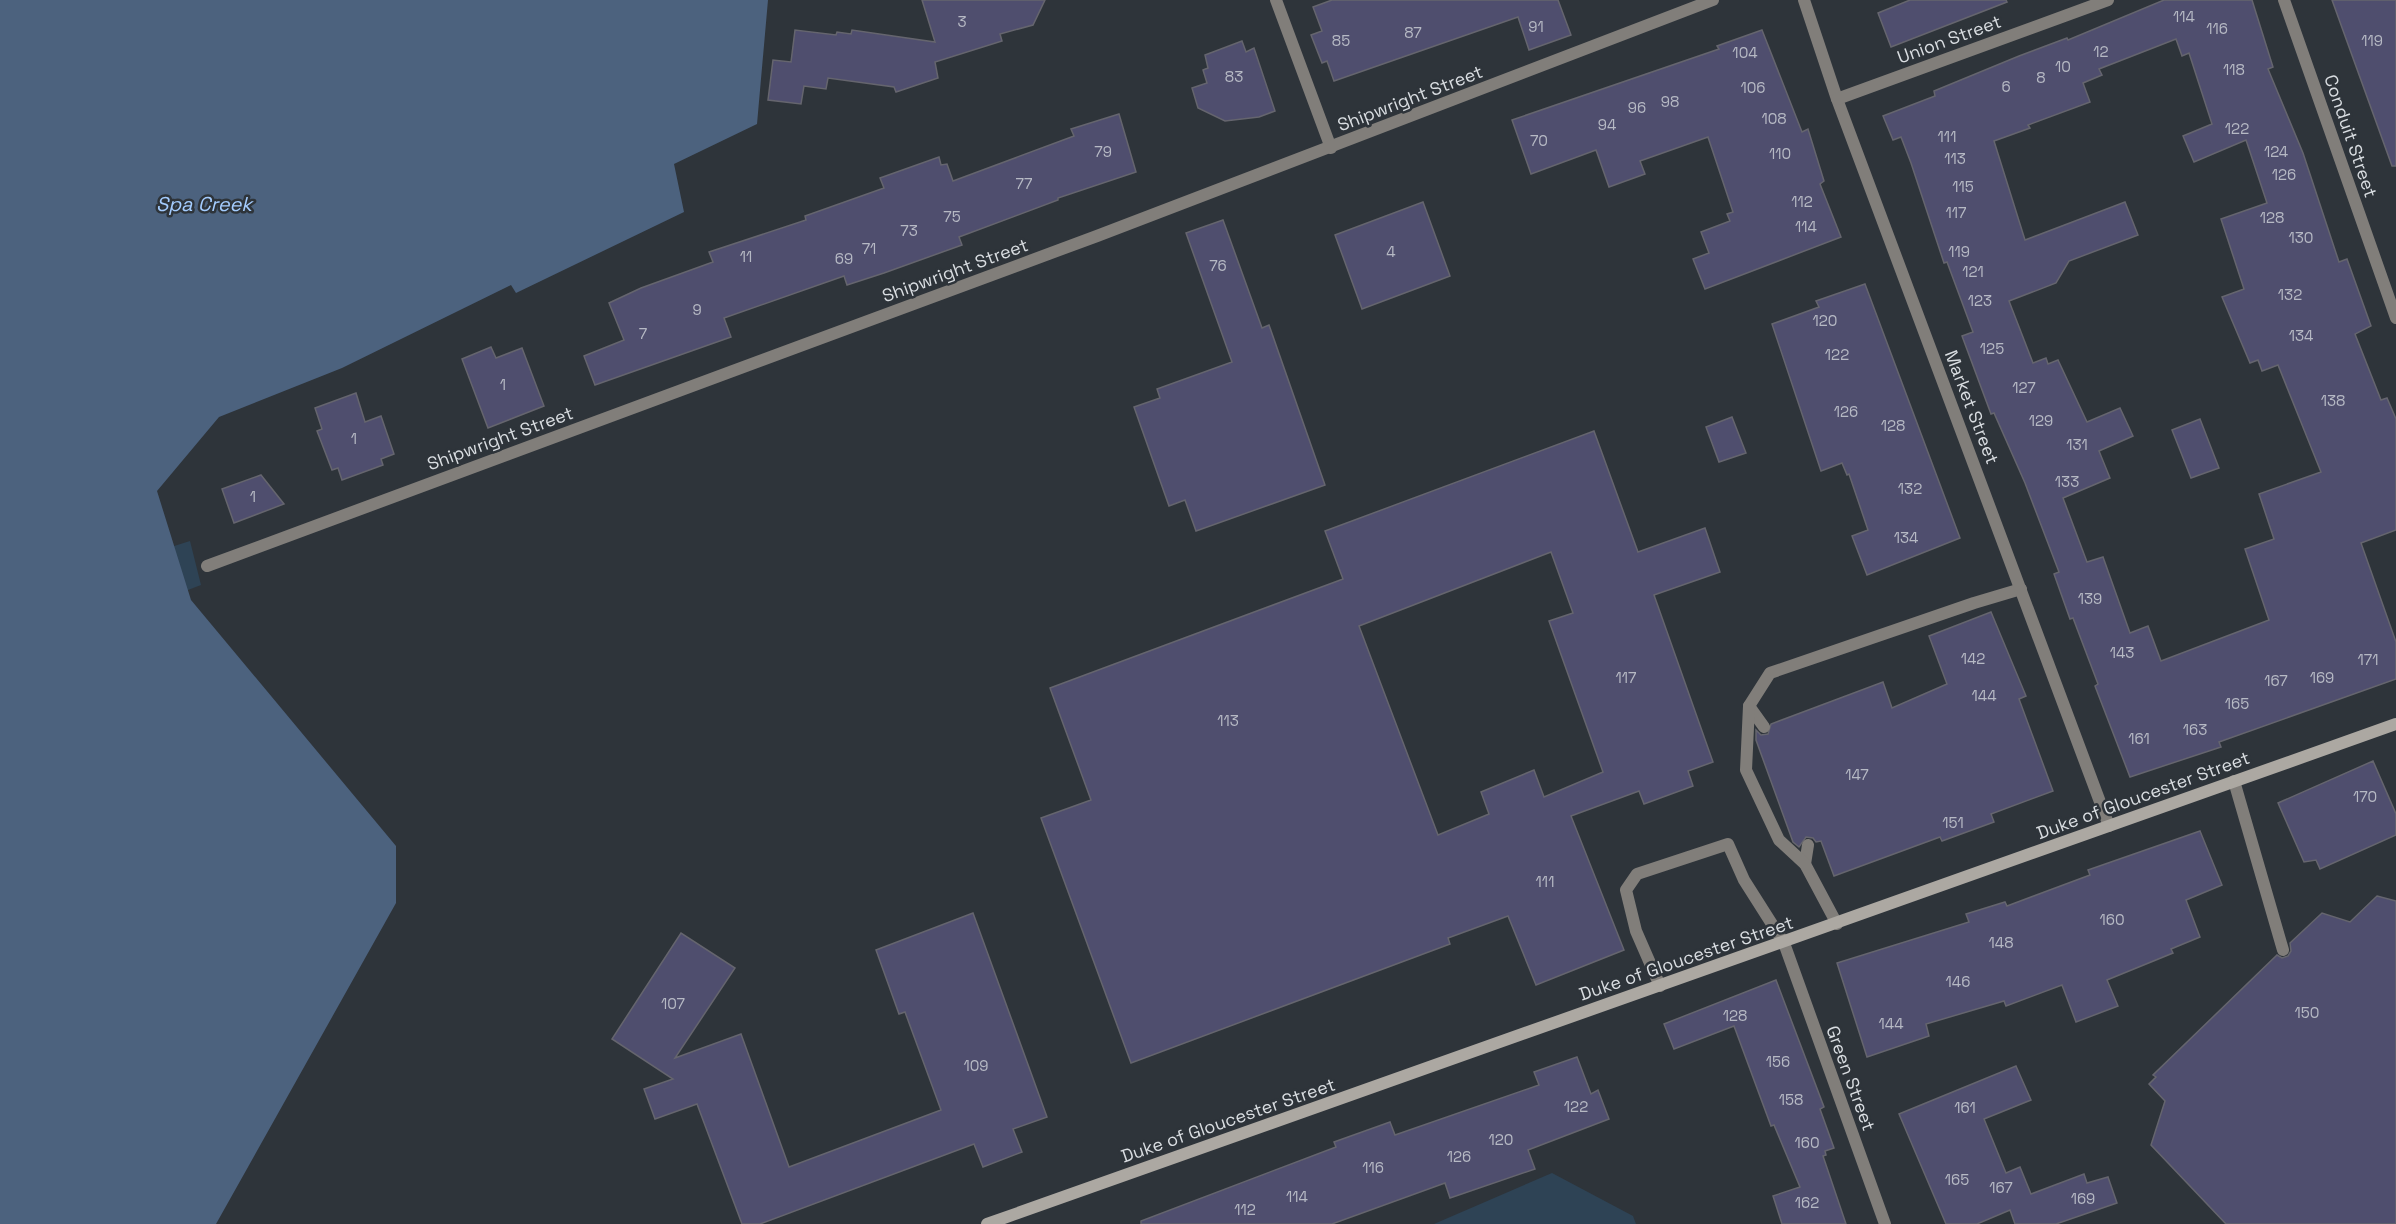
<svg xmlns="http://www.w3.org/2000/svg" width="2396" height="1224" viewBox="0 0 2396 1224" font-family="'Space Grotesk',sans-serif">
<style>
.green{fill:#2e4355}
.water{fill:#4c627e}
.building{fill:#4f4e6e;stroke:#65656e;stroke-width:1.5;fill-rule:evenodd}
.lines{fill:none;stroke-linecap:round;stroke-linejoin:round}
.lane{stroke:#817e7a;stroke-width:12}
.street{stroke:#817e7a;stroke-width:12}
.secondary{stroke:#aca8a2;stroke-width:12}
.labels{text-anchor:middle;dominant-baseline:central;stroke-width:5;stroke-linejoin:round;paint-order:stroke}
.number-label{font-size:15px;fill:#b6b9c4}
.street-label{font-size:18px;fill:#d9dde1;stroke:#2e343a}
.water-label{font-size:20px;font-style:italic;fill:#a4ccfe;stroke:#2e343a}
</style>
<rect width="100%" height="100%" fill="#2e343a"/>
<g class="green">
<polygon points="190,541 201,585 167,598 171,547"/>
<polygon points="1552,1173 1633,1216 1636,1224 1434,1224"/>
</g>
<polygon class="water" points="0,0 768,0 757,124 674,164 684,212 516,293 511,285 342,368 219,417 157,491 191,600 396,846 396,903 216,1224 0,1224"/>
<g class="building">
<polygon points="922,0 1045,0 1033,25 1000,34 1002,41 935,62 938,78 896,92 894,87 828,78 826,89 804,86 801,104 768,100 773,60 791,62 795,30 836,35 837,32 851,34 852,30 935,42"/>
<polygon points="1332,0 1558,0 1571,35 1529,50 1518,17 1334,81 1327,61 1322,63 1311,35 1322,31 1313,7"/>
<polygon points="1910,0 2006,0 2007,2 1891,47 1878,13"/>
<path d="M2164,0h88l21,67 -5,2 35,84 36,109 8,-3 24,67 -16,8 26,66 6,-2 9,21v111l-35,13 35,99v37l-177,63 2,5 -91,30 -35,-91 3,-2 -25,-66 -3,1 -16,-45 5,-2 -34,-89 -31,-70 -3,1 -29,-78 11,-4 -26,-70 -3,1 -33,-100 -10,-26 -8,3 -10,-24 52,-20 -1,-5 85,-35 48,-18 1,2zM2176,39l6,17 7,-3 23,71 -29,12 11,26 52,-22 21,63 -46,16 23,70 -22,8 28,66 8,-3 4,11 16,-6 43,107 -62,22 15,45 -29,10 24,71 -108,41 -13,-35 -18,7 -27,-76 -16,5 -24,-64 47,-20 -11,-27 34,-15 -13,-28 -33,14 -29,-62 -10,4 -2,-6 -13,5 -24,-62 47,-18 13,-22 69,-26 -13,-33 -100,38 -31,-99 36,-13 -2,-3 62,-23 -7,-19 19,-8 -3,-6z"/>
<polygon points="2332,0 2396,0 2396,166 2392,166"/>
<polygon points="1762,30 1802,132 1808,129 1824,181 1820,184 1841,237 1705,289 1693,259 1709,253 1701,232 1730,221 1727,214 1733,212 1708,137 1640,161 1645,174 1609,187 1596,150 1531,174 1512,120 1719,49 1717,46"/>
<polygon points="1242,41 1246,52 1254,48 1275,111 1259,117 1225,121 1198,108 1192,88 1207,83 1203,70 1208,68 1205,55"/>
<polygon points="1119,114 1136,172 1058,198 1058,200 959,237 962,245 884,273 847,285 844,276 724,318 731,337 595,385 584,356 624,340 609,303 641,288 713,262 709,252 806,220 805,216 884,188 880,178 939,157 941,165 947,164 953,181 1074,136 1071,129"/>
<polygon points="1423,202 1450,276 1362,309 1335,235"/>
<polygon points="1223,220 1262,328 1269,325 1325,485 1196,531 1185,500 1169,506 1134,407 1160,398 1157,389 1232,362 1186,233"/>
<polygon points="1865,284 1960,538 1867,575 1852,536 1868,530 1849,474 1847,475 1842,463 1821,471 1772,324 1819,307 1816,301"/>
<polygon points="491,347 496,358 522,348 544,406 488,428 462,359"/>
<polygon points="356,393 365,422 381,416 394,454 381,459 383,465 342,480 338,468 332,470 317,431 322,429 315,408"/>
<polygon points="1732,417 1746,453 1719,462 1706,427"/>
<polygon points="2200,419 2219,468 2191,478 2172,430"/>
<path d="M1594,431l44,121 67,-24 15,44 -66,23 59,167 -25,9 5,15 -49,18 -5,-13 -68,25 53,134 -88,35 -28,-69 -60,22 2,6 -319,119 -90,-245 50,-18 -41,-112 293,-109 -18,-48zM1551,552l22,61 -24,8 54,151 -59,25 -10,-27 -53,22 8,22 -51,21 -79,-209z"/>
<polygon points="261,475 284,504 234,523 222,489"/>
<polygon points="1991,612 2026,696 2019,699 2053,791 1991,814 1994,822 1942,841 1940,837 1834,876 1821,841 1816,842 1813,838 1806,837 1799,847 1793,842 1756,740 1756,730 1761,735 1768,734 1771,724 1883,682 1892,708 1947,684 1929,636"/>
<polygon points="2373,761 2396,814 2396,835 2320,869 2316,860 2304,862 2278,803"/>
<polygon points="2200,831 2222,885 2186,900 2200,937 2171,949 2173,953 2107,980 2118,1006 2076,1022 2062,985 2006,1006 2004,1001 1926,1024 1929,1036 1867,1057 1837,963 1969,922 1966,914 2005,902 2007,906 2090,875 2088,870"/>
<polygon points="2377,896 2396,901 2396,1224 2226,1224 2151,1145 2165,1101 2149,1084 2156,1077 2153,1075 2277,955 2282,958 2288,956 2291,951 2290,943 2322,913 2350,922"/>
<polygon points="973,913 1047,1117 1013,1129 1022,1152 983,1167 974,1144 760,1224 742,1224 697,1104 655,1119 644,1089 673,1079 612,1039 681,933 735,968 675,1058 741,1034 789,1167 941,1110 905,1012 899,1014 876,950"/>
<polygon points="1776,980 1824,1107 1820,1109 1834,1148 1825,1151 1826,1155 1823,1156 1846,1224 1782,1224 1773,1196 1800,1187 1774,1125 1771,1126 1734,1026 1674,1049 1664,1024"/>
<polygon points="1577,1057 1591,1094 1598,1090 1609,1119 1528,1150 1535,1169 1450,1198 1445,1183 1332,1224 1141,1224 1141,1221 1336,1147 1334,1142 1390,1122 1395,1135 1539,1085 1534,1072"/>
<polygon points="2016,1066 2031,1100 1984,1119 2006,1173 2020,1167 2031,1194 2084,1174 2087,1183 2108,1177 2117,1203 2056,1224 2015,1224 2010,1210 1977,1224 1946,1224 1899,1114"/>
</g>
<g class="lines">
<g class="lane">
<polyline points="1749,706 1764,727"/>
<polyline points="2234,781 2283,950"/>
<polyline points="1805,864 1808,845"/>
<polyline points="1837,924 1805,864 1779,840 1746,770 1749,706 1770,673 1974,603 2021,589"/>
<polyline points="1660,986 1636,931 1626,890 1637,874 1728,844 1744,880 1784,943"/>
</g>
<g class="street">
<polyline points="1276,0 1331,148"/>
<polyline points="1804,0 1837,99 2109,826"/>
<polyline points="2284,0 2396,318"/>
<polyline points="1837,99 2108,0"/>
<polyline points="207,566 1097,236 1713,0"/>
<polyline points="1784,943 1885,1224"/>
</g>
<polyline class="secondary" points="987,1224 2396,724"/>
</g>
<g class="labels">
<g class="number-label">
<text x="2184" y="16">114</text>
<text x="962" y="21">3</text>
<text x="1536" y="26">91</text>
<text x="2217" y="28">116</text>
<text x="1413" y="32">87</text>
<text x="1341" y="40">85</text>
<text x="2372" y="40">119</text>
<text x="2101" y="51">12</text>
<text x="1745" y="52">104</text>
<text x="2063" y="66">10</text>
<text x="2234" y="69">118</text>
<text x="1234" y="76">83</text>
<text x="2041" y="77">8</text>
<text x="2006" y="86">6</text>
<text x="1753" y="87">106</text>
<text x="1670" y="101">98</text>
<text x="1637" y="107">96</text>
<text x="1774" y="118">108</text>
<text x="1607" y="124">94</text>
<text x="2237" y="128">122</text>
<text x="1947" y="136">111</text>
<text x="1539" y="140">70</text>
<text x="1103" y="151">79</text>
<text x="2276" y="151">124</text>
<text x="1780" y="153">110</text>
<text x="1955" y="158">113</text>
<text x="2284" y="174">126</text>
<text x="1024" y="183">77</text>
<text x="1963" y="186">115</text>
<text x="1802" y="201">112</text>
<text x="1956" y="212">117</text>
<text x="952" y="216">75</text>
<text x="2272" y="217">128</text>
<text x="1806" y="226">114</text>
<text x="909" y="230">73</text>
<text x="2301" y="237">130</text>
<text x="869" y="248">71</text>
<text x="1391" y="251">4</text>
<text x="1959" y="251">119</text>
<text x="746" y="256">11</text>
<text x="844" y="258">69</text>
<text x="1218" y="265">76</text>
<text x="1973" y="271">121</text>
<text x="2290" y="294">132</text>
<text x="1980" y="300">123</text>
<text x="697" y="309">9</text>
<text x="1825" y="320">120</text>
<text x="643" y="333">7</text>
<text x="2301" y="335">134</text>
<text x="1992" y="348">125</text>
<text x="1837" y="354">122</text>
<text x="503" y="384">1</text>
<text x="2024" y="387">127</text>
<text x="2333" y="400">138</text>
<text x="1846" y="411">126</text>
<text x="2041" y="420">129</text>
<text x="1893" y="425">128</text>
<text x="354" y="438">1</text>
<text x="2077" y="444">131</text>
<text x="2067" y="481">133</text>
<text x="1910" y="488">132</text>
<text x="253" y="496">1</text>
<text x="1906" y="537">134</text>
<text x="2090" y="598">139</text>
<text x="2122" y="652">143</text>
<text x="1973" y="658">142</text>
<text x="2368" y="659">171</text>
<text x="1626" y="677">117</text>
<text x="2322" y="677">169</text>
<text x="2276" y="680">167</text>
<text x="1984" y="695">144</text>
<text x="2237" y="703">165</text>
<text x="1228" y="720">113</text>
<text x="2195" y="729">163</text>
<text x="2139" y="738">161</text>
<text x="1857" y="774">147</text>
<text x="2365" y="796">170</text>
<text x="1953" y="822">151</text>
<text x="1545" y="881">111</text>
<text x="2112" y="919">160</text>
<text x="2001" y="942">148</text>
<text x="1958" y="981">146</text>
<text x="673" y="1003">107</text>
<text x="2307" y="1012">150</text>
<text x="1735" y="1015">128</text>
<text x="1891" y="1023">144</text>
<text x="1778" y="1061">156</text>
<text x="976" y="1065">109</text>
<text x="1791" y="1099">158</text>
<text x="1576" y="1106">122</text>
<text x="1965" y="1107">161</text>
<text x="1501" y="1139">120</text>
<text x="1807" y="1142">160</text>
<text x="1459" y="1156">126</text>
<text x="1373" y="1167">116</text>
<text x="1957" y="1179">165</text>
<text x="2001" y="1187">167</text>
<text x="1297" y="1196">114</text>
<text x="2083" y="1198">169</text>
<text x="1807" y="1202">162</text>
<text x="1245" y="1209">112</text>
</g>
<g class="street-label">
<text transform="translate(1949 39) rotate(-20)">Union Street</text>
<text transform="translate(1410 98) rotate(-21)">Shipwright Street</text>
<text transform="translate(2351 136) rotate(71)">Conduit Street</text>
<text transform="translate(955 270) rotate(-20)">Shipwright Street</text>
<text transform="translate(1972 407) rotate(69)">Market Street</text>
<text transform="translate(500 438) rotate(-20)">Shipwright Street</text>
<text transform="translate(2143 795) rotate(-20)">Duke of Gloucester Street</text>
<text transform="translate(1686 958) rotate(-19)">Duke of Gloucester Street</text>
<text transform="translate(1851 1078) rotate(70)">Green Street</text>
<text transform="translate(1228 1120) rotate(-19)">Duke of Gloucester Street</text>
</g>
<g class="water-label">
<text x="204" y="204">Spa Creek</text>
</g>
</g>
</svg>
